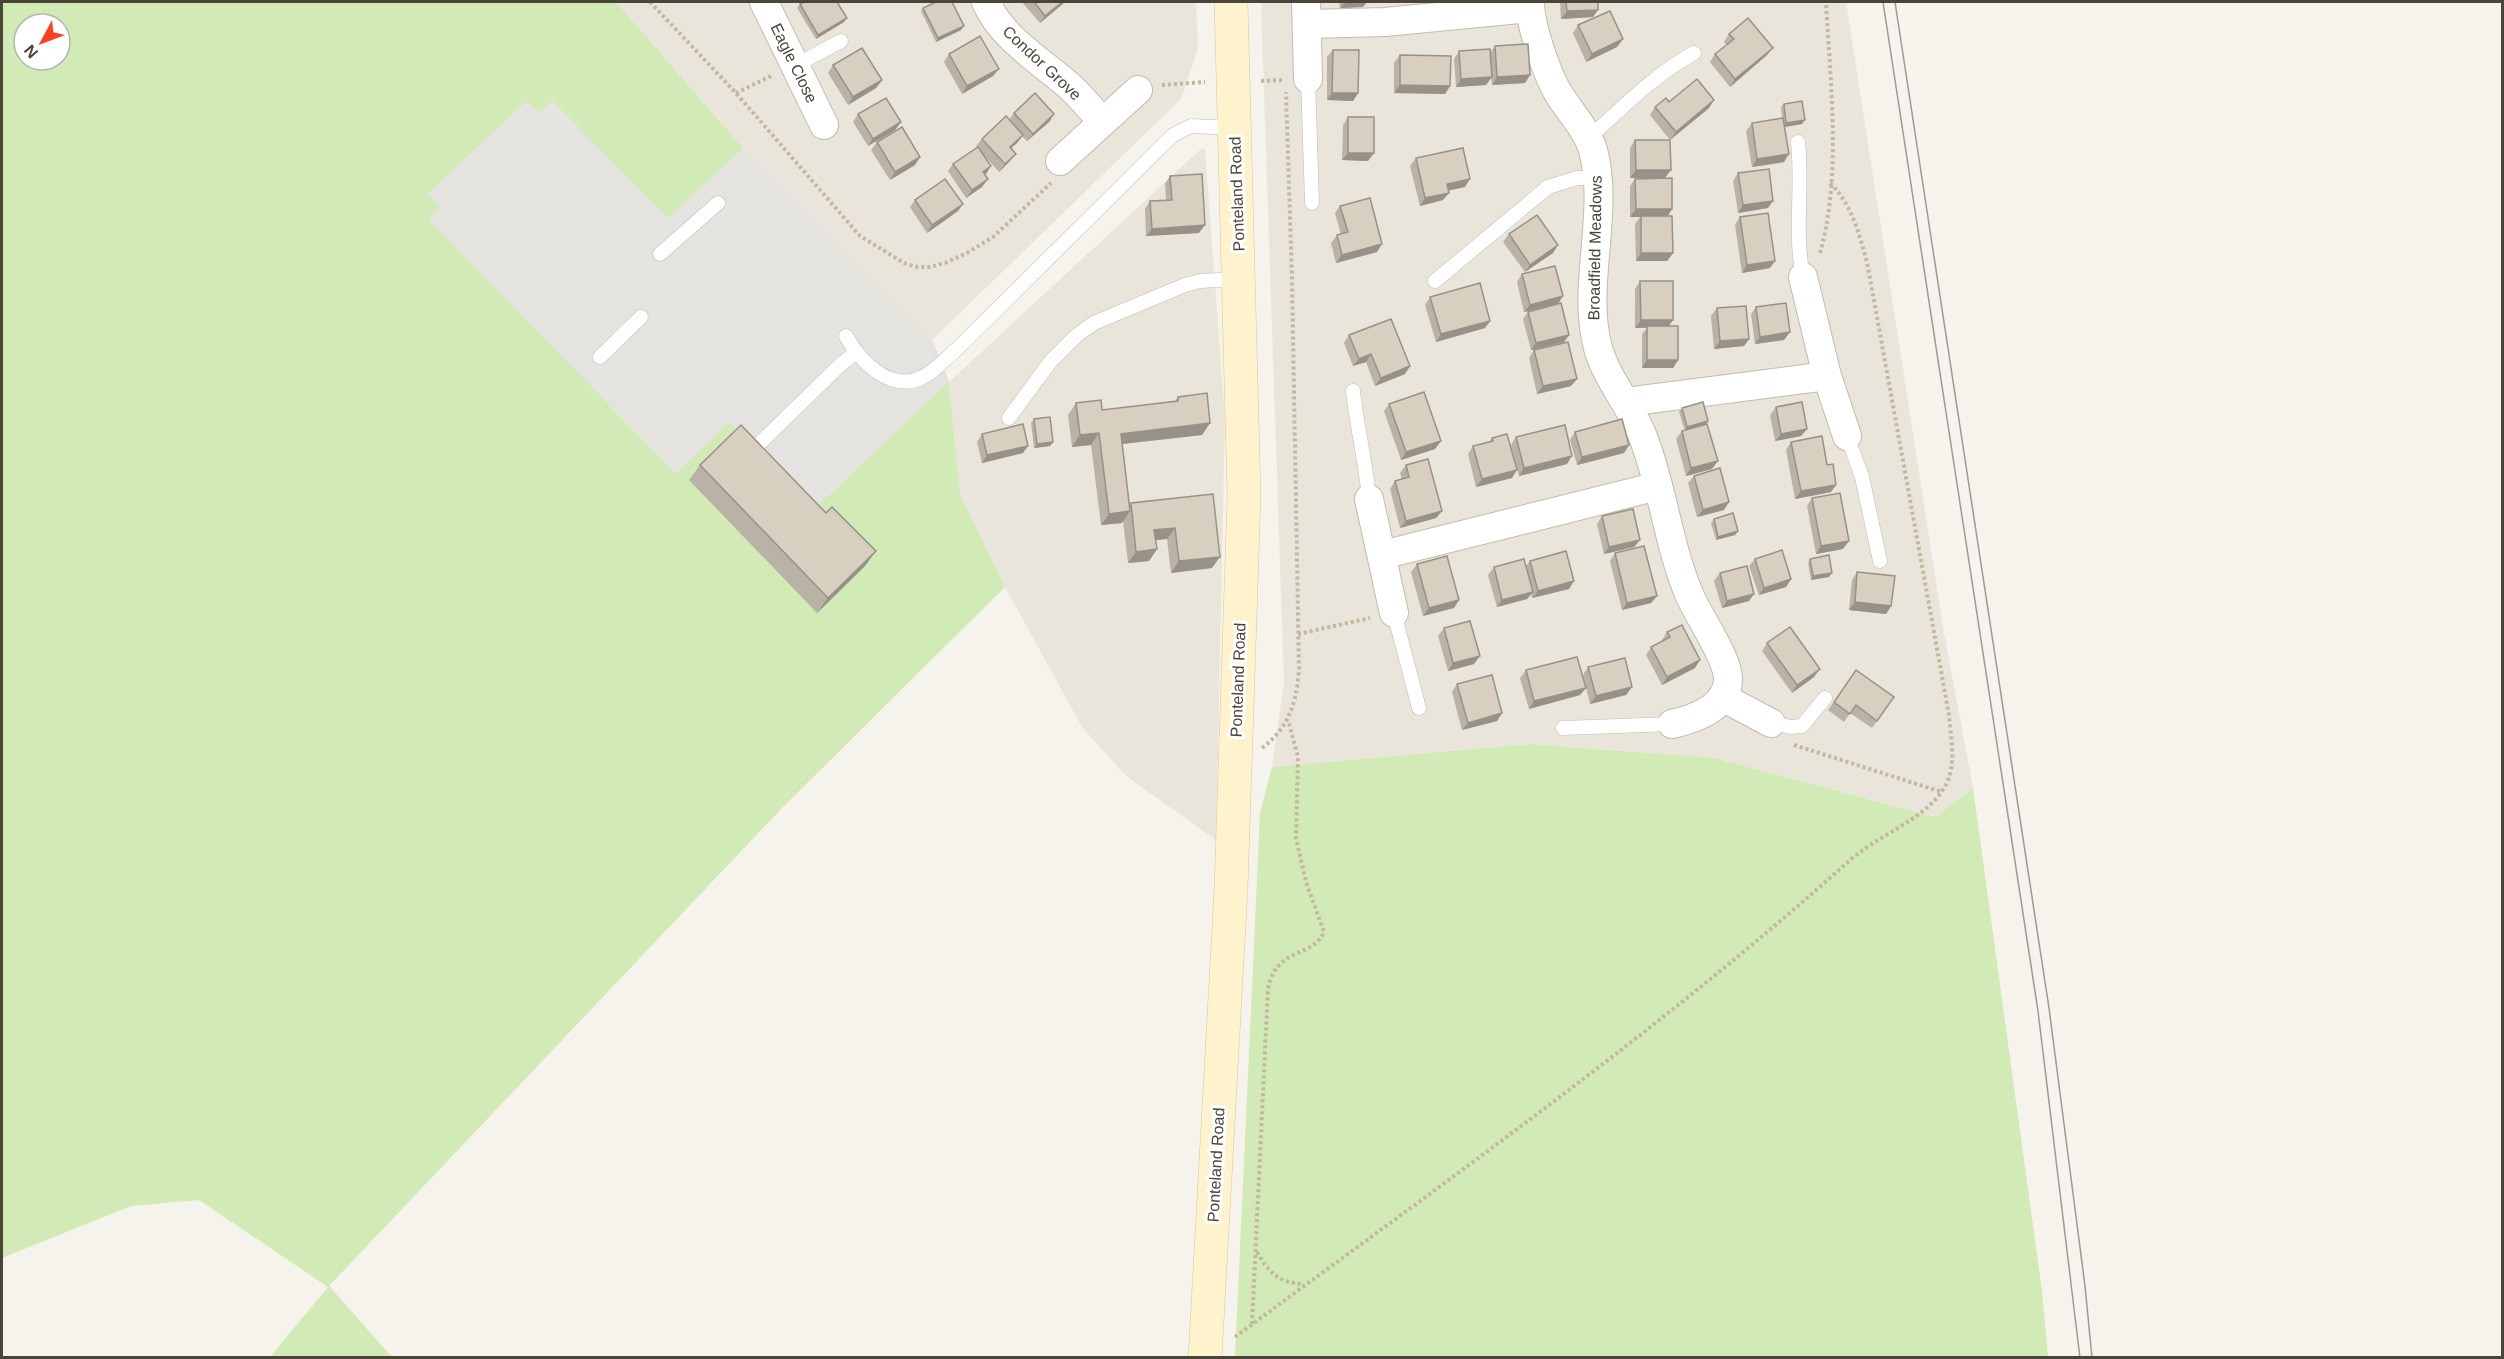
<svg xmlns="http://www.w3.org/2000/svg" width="2504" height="1359" viewBox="0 0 2504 1359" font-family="Helvetica,sans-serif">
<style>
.residential{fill:#eae5da}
.green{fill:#d2eab5;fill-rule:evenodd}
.parking{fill:#e5e3e0}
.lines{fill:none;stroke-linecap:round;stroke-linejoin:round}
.service-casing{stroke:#c2bbae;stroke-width:15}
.minor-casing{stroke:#c2bbae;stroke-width:30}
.secondary-casing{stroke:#d6c79b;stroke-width:34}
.path{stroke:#c4b79f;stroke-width:4;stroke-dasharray:3 3;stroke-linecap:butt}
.service{stroke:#fff;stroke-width:14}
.minor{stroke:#fff;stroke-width:28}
.secondary{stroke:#fff3cd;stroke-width:33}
.tram{stroke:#9a9a9a;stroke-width:1.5}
.wall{fill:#bab2a6}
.shaded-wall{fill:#979187}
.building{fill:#d8cfc1;stroke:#979187;stroke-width:1.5}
.labels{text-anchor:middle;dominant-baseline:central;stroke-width:6;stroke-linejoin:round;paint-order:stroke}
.street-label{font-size:16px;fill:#4b4439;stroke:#fff}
</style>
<rect width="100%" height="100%" fill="#f6f3ec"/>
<g class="residential">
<polygon points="616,2 1196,2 1198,48 1181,99 932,340 743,148"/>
<polygon points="1261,2 1846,2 1943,627 1973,788 1937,817 1714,758 1529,744 1272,767 1284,683"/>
<polygon points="1202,148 1205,149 1225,419 1216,840 1126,776 1082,727 1005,587 960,494 949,382"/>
</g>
<g class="green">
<path d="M2,2h614l127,146 189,192 17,42 11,112 45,93 -222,220 -454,479 63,71h-122l58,-70 -129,-87 -68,6 -129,52zM24,24h36v36h-36z"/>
<polygon points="1529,744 1714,758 1936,817 1973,788 2042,1291 2048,1357 1235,1357 1260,813 1272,767"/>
</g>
<polygon class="parking" points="552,100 668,218 743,148 932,340 949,382 813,510 729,422 676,474 428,219 440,207 428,193 527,101 539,113"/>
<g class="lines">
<defs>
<g id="service">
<polyline points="794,66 841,41"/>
<polyline points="1308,79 1312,203"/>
<path d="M1589,138c33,-30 65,-63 105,-85"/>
<path d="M1798,142c5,46 -4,90 5,135"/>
<polyline points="660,254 718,203"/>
<polyline points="1435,281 1548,187 1577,178 1598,178"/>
<path d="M846,336c14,25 43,56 75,42 13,-6 24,-19 36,-29l216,-214 18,-9 44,2"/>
<polyline points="600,357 641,317"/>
<path d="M1353,391c4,37 13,72 16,108"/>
<polyline points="1009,418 1050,362 1077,335 1094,323 1185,285 1200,281 1239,279"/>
<polyline points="1847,436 1862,477 1880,561"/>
<polyline points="761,442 839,366 855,353"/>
<polyline points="1394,613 1419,708"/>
<polyline points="1771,723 1791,727 1802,726 1825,698"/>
<polyline points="1563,728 1672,724"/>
</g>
<g id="minor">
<polyline points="764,2 824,125"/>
<path d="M986,2c15,35 53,58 81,82 13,11 24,25 35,38"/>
<polyline points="1306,2 1308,79"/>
<path d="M1530,2c0,23 17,74 30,94 11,17 27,34 33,54 17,63 -12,136 5,198 9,32 33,58 45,89 20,51 25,107 46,157 9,22 40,65 39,86 -1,28 -34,39 -56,44"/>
<polyline points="1307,24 1385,22 1530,8"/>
<polyline points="1060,161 1138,90"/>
<polyline points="1803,277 1827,376 1847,436"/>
<polyline points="1626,402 1827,376"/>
<polyline points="1369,499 1394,613"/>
<polyline points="1382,555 1658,486"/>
<polyline points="1722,697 1771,723"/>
</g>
<polyline id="secondary" points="1205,1358 1231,889 1244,496 1231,2"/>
</defs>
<use href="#service" class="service-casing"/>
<use href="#minor" class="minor-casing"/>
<use href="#secondary" class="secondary-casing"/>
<g class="path">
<polyline points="650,2 736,93 860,236 904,263 917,267 930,267 945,263 967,253 993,237 1051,183"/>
<polyline points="1261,81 1283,80"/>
<polyline points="1162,85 1205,82"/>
<polyline points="736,93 773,75"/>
<path d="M1820,253c22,-77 10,-173 6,-251"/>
<polyline points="1298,634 1370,618"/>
<polyline points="1794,745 1942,792"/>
<path d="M1262,748c27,-20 35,-47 37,-79l-7,-389 -6,-188"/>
<path d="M1257,1252c12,21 22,31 47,32"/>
<path d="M1252,1324l16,-335c8,-43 44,-30 56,-57l-18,-50 -10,-44 2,-81 -10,-37"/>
<path d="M1235,1337c208,-154 421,-303 614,-476 27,-25 73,-40 93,-70 16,-22 9,-50 7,-76l-82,-453c-8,-28 -15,-58 -37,-79"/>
</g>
<use href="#service" class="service"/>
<use href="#minor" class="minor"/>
<use href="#secondary" class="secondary"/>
<g class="tram">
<polyline points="1883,2 2038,1011 2080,1358"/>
<polyline points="1895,2 2049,1008 2085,1286 2092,1358"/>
</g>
</g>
<g class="wall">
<polygon points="1022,2 1065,2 1040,23"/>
<polygon points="1339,2 1367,2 1363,7 1340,8"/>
<polygon points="1560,2 1598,2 1593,17 1561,19"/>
<polygon points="800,4 844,22 816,39 797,8"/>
<polygon points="923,8 964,26 961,30 936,42 921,11"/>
<polygon points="1578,25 1623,39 1617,47 1586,62 1573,33"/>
<polygon points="1729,34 1767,55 1730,87 1710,62 1715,54 1727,45 1724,42"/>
<polygon points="1495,46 1530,75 1525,83 1492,85 1491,77 1486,85 1456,87 1454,59 1459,51 1490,53"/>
<polygon points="1333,50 1358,93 1353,101 1327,100 1327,57"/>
<polygon points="949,54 993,76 962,94 944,62"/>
<polygon points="1400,55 1450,86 1445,94 1394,93 1394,63"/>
<polygon points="833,65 882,80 876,88 848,105 828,73"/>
<polygon points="1669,102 1709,108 1670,140 1650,115 1655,107"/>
<polygon points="1784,104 1802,124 1785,127 1784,162 1752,167 1746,131 1752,123 1782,118 1781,107"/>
<polygon points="1014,113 1054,114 1049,122 1027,141 1022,136 1017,143 1011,148 1010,161 999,172 981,152 986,174 985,175 982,187 966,198 948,171 953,164 977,147 976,146 982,139 1009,120"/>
<polygon points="858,114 901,122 895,130 868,146 853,122"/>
<polygon points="1348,117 1368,161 1342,160 1343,125"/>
<polygon points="1635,140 1665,178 1630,178 1630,148"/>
<polygon points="877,142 920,157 915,165 890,180 871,150"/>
<polygon points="1416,158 1465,187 1448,190 1443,200 1420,206 1410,166"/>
<polygon points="1738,173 1768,208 1738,213 1733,181"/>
<polygon points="1170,176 1199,233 1146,236 1145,209 1150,201 1166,200 1165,184"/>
<polygon points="1635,179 1672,209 1668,216 1673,253 1667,261 1636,261 1635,224 1640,217 1630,217 1630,186"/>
<polygon points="915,200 958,211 927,233 910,207"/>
<polygon points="1340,206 1377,252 1336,263 1331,243 1337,235 1341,234 1335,213"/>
<polygon points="1740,217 1770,268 1742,273 1735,225"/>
<polygon points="1509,234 1553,253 1525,272 1503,242"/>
<polygon points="1522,274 1558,304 1524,312 1517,282"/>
<polygon points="1640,281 1673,320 1668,326 1678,360 1673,368 1642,368 1642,334 1647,328 1635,328 1635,289"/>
<polygon points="1430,297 1490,321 1485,328 1436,342 1425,305"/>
<polygon points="1756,307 1790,332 1784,340 1755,344 1751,314"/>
<polygon points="1717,308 1749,339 1744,346 1714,349 1711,316"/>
<polygon points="1528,312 1569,335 1564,342 1531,350 1523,319"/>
<polygon points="1349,335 1410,366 1405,374 1375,386 1366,362 1353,366 1344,343"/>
<polygon points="1534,350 1577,379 1571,386 1537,394 1529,358"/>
<polygon points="1178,397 1210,423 1202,435 1122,444 1130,505 1131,503 1213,494 1212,568 1171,573 1167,539 1156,540 1157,549 1149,561 1128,563 1123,521 1122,523 1101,525 1091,445 1072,447 1068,415 1076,403 1102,410 1175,401"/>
<polygon points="1389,404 1441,441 1435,449 1401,460 1384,411"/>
<polygon points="1776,407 1807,429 1801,436 1775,441 1770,415"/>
<polygon points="1682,408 1708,421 1705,425 1712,469 1686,476 1676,439 1682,431 1685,431 1679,412"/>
<polygon points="1034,419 1053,442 1050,446 1034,448 1031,423"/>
<polygon points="1575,432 1629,445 1624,453 1577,465 1570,440"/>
<polygon points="982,434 1023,453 982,463 977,442"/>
<polygon points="1516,437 1567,464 1519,476 1511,445"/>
<polygon points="1492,438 1512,478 1476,487 1468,454 1473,446 1488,443"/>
<polygon points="1791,442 1827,465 1831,492 1795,499 1786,450"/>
<polygon points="700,465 826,513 865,566 817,613 689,480"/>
<polygon points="1406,465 1442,511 1436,518 1400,528 1390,489 1395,481 1402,479 1400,473"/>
<polygon points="1694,476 1724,510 1697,517 1688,483"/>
<polygon points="1812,498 1843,549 1816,554 1807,506"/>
<polygon points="1602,516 1640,540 1634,547 1604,554 1597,524"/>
<polygon points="1714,519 1738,531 1735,535 1716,540 1711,523"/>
<polygon points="1615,553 1657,596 1651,603 1622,610 1610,561"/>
<polygon points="1755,559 1791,579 1786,587 1759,595 1749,566"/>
<polygon points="1810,559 1829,577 1811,580 1808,563"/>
<polygon points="1530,561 1569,589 1532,598 1531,594 1527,599 1497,607 1488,575 1494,567 1526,566"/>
<polygon points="1417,564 1454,608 1423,616 1411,572"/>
<polygon points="1857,572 1891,606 1886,614 1849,610 1852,580"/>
<polygon points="1720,573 1749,601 1722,608 1714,581"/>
<polygon points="1444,628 1474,664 1448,671 1438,636"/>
<polygon points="1667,632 1695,668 1662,685 1646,655 1651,647 1662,641 1662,640"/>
<polygon points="1767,643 1814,677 1792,693 1762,651"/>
<polygon points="1588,667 1632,687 1626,695 1590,704 1583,675"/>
<polygon points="1526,670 1586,688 1580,695 1529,709 1520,678"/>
<polygon points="1856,670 1894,697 1872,728 1850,713 1844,722 1828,710"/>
<polygon points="1457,684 1502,713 1497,721 1462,730 1452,692"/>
</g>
<g class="shaded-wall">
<polygon points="1062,2 1065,2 1040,23 1045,16"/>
<polygon points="1345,2 1367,2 1363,7 1340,8"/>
<polygon points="1598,10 1593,17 1561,19 1567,11"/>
<polygon points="847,18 844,22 816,39 818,35"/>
<polygon points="964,26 961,30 936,42 938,38"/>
<polygon points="1623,39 1617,47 1586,62 1592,54"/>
<polygon points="1773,48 1767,55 1730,87 1735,79"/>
<polygon points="999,69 993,76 962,94 967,86"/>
<polygon points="1530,75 1525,83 1492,85 1497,77"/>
<polygon points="1492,77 1486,85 1456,87 1461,79"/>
<polygon points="882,80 876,88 848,105 853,97"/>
<polygon points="1400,85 1450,86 1445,94 1394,93"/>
<polygon points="1332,93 1358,93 1353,101 1327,100"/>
<polygon points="1714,100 1709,108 1670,140 1676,132"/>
<polygon points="1054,114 1049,122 1027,141 1033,134"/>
<polygon points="1805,120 1802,124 1784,127 1786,123"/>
<polygon points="901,122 895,130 868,146 873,139"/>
<polygon points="1023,135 1017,143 1004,154 1010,147"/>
<polygon points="1348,153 1374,153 1368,161 1342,160"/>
<polygon points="1016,154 1010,161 999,172 1005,164"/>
<polygon points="1789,154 1784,162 1752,167 1757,159"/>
<polygon points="920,157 915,165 890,180 895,172"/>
<polygon points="991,166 986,174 978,180 983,172"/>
<polygon points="1636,170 1671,170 1665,178 1630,178"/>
<polygon points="988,179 982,187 966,198 972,190"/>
<polygon points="1470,179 1465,187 1442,192 1447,184"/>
<polygon points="1449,193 1443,200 1420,206 1425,198"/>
<polygon points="1773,201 1768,208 1738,213 1743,205"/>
<polygon points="963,204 958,211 927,233 932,225"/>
<polygon points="1636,209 1672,209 1667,217 1630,217"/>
<polygon points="1205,225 1199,233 1146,236 1152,229"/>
<polygon points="1382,244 1377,252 1336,263 1342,255"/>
<polygon points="1558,245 1553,253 1525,272 1530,265"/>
<polygon points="1641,253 1673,253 1667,261 1636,261"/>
<polygon points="1775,261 1770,268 1742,273 1747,265"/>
<polygon points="1563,296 1558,304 1524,312 1530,305"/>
<polygon points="1641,320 1673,320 1668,327 1635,328"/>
<polygon points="1490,321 1485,328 1436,342 1441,334"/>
<polygon points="1790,332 1784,340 1755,344 1760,337"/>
<polygon points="1569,335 1564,342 1531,350 1536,343"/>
<polygon points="1749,339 1744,346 1714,349 1720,341"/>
<polygon points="1371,354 1366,362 1353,366 1359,359"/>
<polygon points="1647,360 1678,360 1673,368 1642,368"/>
<polygon points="1410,366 1405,374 1375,386 1381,378"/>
<polygon points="1577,379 1571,386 1537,394 1543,386"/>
<polygon points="1708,421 1705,425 1685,431 1687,427"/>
<polygon points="1210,423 1202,435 1113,445 1121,434"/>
<polygon points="1807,429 1801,436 1775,441 1781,434"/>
<polygon points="1099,433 1091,445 1072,447 1080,435"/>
<polygon points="1441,441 1435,449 1401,460 1406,452"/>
<polygon points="1053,442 1050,446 1034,448 1037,444"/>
<polygon points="1629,445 1624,453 1577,465 1582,457"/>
<polygon points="1028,446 1023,453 982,463 987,455"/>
<polygon points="1572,456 1567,464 1519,476 1524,468"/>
<polygon points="1718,461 1712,469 1686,476 1691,468"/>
<polygon points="1517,470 1512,478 1476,487 1482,479"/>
<polygon points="1836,485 1831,492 1795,499 1801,491"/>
<polygon points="1729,502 1724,510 1697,517 1703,510"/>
<polygon points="1130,511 1122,523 1101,525 1109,514"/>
<polygon points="1442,511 1436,518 1400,528 1406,521"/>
<polygon points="1175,528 1167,539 1146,541 1154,530"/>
<polygon points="1738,531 1735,535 1716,540 1718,537"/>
<polygon points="1640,540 1634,547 1604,554 1609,547"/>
<polygon points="1849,541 1843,549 1816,554 1821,546"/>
<polygon points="1157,549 1149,561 1128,563 1136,552"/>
<polygon points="876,551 865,566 817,613 828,598"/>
<polygon points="1220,557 1212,568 1171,573 1179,561"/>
<polygon points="1832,573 1829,577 1811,580 1813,576"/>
<polygon points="1791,579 1786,587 1759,595 1764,588"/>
<polygon points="1574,581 1569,589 1532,598 1538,591"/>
<polygon points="1533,592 1527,599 1497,607 1502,600"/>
<polygon points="1754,594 1749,601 1722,608 1727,601"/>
<polygon points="1657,596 1651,603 1622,610 1627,603"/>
<polygon points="1459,600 1454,608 1423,616 1429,608"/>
<polygon points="1855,602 1891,606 1886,614 1849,610"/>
<polygon points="1480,656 1474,664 1448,671 1453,663"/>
<polygon points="1700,660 1695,668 1662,685 1667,677"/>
<polygon points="1820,669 1814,677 1792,693 1797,685"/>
<polygon points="1632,687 1626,695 1590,704 1596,696"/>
<polygon points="1586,688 1580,695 1529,709 1534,701"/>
<polygon points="1502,713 1497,721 1462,730 1468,723"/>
</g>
<g class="building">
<polygon points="804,2 837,2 847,18 818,35 800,4"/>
<polygon points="936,2 952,2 964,26 938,38 923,8"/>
<polygon points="1034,2 1062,2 1045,16"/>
<polygon points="1566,2 1598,2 1598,10 1567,11"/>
<polygon points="1610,11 1623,39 1592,54 1578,25"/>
<polygon points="1748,18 1773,48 1735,79 1715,54 1734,39 1729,34"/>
<polygon points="980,36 999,69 967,86 949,54"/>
<polygon points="1528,44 1530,75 1497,77 1495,46"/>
<polygon points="862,48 882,80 853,97 833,65"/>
<polygon points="1490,49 1492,77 1461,79 1459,51"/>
<polygon points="1333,50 1359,50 1358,93 1332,93"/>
<polygon points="1400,55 1451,56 1450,86 1400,85"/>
<polygon points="1697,79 1714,100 1676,132 1655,107 1666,98 1669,102"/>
<polygon points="1035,93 1054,114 1033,134 1014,113"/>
<polygon points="886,98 901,122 873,139 858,114"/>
<polygon points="1802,101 1805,120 1786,123 1784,104"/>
<polygon points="1006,116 1023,135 1010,147 1016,154 1005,164 982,139"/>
<rect x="1348" y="117" width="26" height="36"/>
<polygon points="1783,118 1789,154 1757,159 1752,123"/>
<polygon points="902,127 920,157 895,172 877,142"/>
<polygon points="1635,140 1670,140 1671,170 1636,170"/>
<polygon points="978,147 991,166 983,172 988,179 972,190 953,164"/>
<polygon points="1463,148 1470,179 1447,184 1449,193 1425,198 1416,158"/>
<polygon points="1769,169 1773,201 1743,205 1738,173"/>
<polygon points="1202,174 1205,225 1152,229 1150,201 1172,200 1170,176"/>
<polygon points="1672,178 1672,209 1636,209 1635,179"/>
<polygon points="945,179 963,204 932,225 915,200"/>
<polygon points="1370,198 1382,244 1342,255 1337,235 1348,232 1340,206"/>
<polygon points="1768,213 1775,261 1747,265 1740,217"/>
<polygon points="1537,215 1558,245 1530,265 1509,234"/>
<polygon points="1641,216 1672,216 1673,253 1641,253"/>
<polygon points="1555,266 1563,296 1530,305 1522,274"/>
<polygon points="1640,281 1673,281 1673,320 1641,320"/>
<polygon points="1480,283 1490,321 1441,334 1430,297"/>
<polygon points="1561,303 1569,335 1536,343 1528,312"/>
<polygon points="1786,303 1790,332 1760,337 1756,307"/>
<polygon points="1746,306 1749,339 1720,341 1717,308"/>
<polygon points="1391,319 1410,366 1381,378 1371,354 1359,359 1349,335"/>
<rect x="1647" y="326" width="31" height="34"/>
<polygon points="1568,342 1577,379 1543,386 1534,350"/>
<polygon points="1424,392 1441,441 1406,452 1389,404"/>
<polygon points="1207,393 1210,423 1121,434 1130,511 1109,514 1099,433 1080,435 1076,403 1101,400 1102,410 1178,401 1178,397"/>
<polygon points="1703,402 1708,421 1687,427 1682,408"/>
<polygon points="1802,402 1807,429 1781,434 1776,407"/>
<polygon points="1050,417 1053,442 1037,444 1034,419"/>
<polygon points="1622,419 1629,445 1582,457 1575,432"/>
<polygon points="1023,424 1028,446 987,455 982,434"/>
<polygon points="1707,424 1718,461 1691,468 1682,431"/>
<polygon points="741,425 826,513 832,507 876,551 828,598 700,465"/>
<polygon points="1565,425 1572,456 1524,468 1516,437"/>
<polygon points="1507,434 1517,470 1482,479 1473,446 1493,441 1492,438"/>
<polygon points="1822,436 1827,465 1833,464 1836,485 1801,491 1791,442"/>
<polygon points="1428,459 1442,511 1406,521 1395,481 1409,477 1406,465"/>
<polygon points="1720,468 1729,502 1703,510 1694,476"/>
<polygon points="1840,493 1849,541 1821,546 1812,498"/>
<polygon points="1213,494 1220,557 1179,561 1175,528 1154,530 1157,549 1136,552 1131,503"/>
<polygon points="1633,509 1640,540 1609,547 1602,516"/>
<polygon points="1733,513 1738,531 1718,537 1714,519"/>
<polygon points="1644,546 1657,596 1627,603 1615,553"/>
<polygon points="1782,550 1791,579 1764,588 1755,559"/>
<polygon points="1566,551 1574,581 1538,591 1530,561"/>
<polygon points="1829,555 1832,573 1813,576 1810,559"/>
<polygon points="1447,556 1459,600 1429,608 1417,564"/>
<polygon points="1524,559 1533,592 1502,600 1494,567"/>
<polygon points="1747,566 1754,594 1727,601 1720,573"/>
<polygon points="1857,572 1895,576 1891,606 1855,602"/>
<polygon points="1470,621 1480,656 1453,663 1444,628"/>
<polygon points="1682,625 1700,660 1667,677 1651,647 1670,637 1667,632"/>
<polygon points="1790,627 1820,669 1797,685 1767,643"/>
<polygon points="1577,657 1586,688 1534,701 1526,670"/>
<polygon points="1625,658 1632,687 1596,696 1588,667"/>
<polygon points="1856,670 1894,697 1877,721 1856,705 1850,714 1834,702"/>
<polygon points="1492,675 1502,713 1468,723 1457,684"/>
</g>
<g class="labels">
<g class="street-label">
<text transform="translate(794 63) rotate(64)">Eagle Close</text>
<text transform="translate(1042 63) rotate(43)">Condor Grove</text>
<text transform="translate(1237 194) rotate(-92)">Ponteland Road</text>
<text transform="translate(1595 248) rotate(-89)">Broadfield Meadows</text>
<text transform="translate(1238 680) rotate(-88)">Ponteland Road</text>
<text transform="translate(1216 1165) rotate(-87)">Ponteland Road</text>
</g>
</g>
<rect width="2504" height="1359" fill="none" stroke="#4b4439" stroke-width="6"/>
<g transform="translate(42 42) rotate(229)"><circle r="28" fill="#ffffff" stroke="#b7b4b0" stroke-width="1.5"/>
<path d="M0-4.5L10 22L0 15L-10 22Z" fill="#fc3f1d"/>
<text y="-9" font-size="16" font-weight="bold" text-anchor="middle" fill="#4b4439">N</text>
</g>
</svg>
